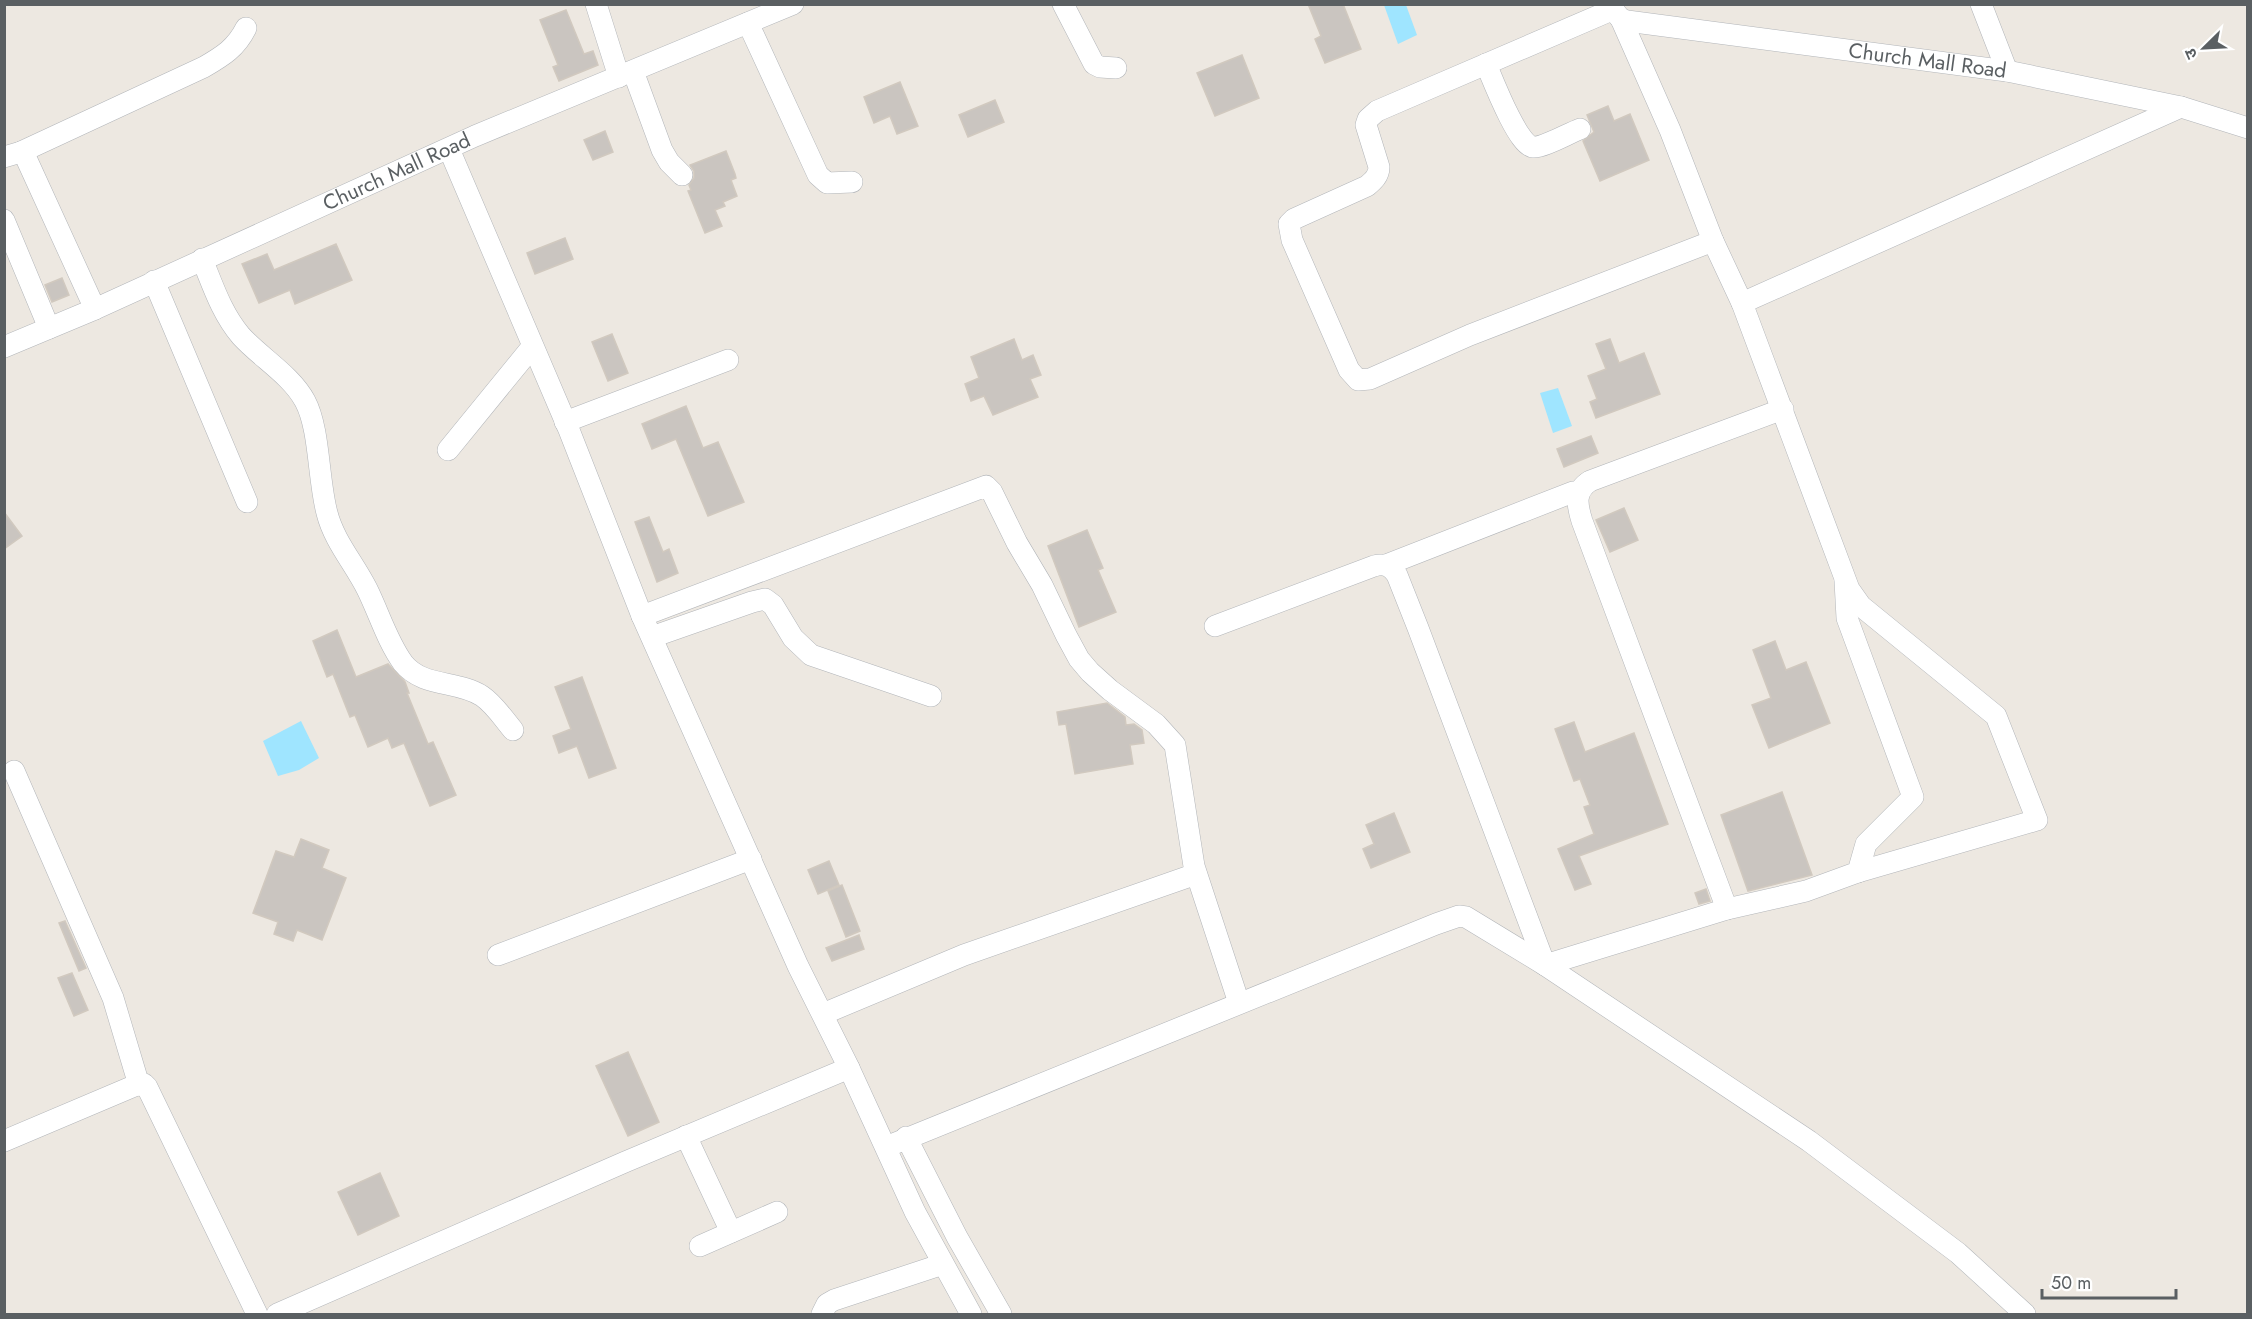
<svg xmlns="http://www.w3.org/2000/svg" width="2252" height="1319" viewBox="0 0 2252 1319" font-family="Jost,'Noto Sans Devanagari',sans-serif">
<style>
.water{fill:#9fe5ff}
.building{fill:#cac5c0;stroke:#d1c9bf;stroke-width:1.5}
.lines{fill:none;stroke-linecap:round;stroke-linejoin:round}
.minor-casing{stroke:#b2b5b9;stroke-width:22}
.minor{stroke:#fff;stroke-width:21}
.labels{text-anchor:middle;dominant-baseline:central;stroke-width:6;stroke-linejoin:round;paint-order:stroke}
.street-label{font-size:21px;fill:#5a5f62;stroke:#fff}
</style>
<rect width="100%" height="100%" fill="#ede8e1"/>
<g class="water">
<polygon points="1384,5 1406,5 1417,35 1398,44"/>
<polygon points="1558,388 1572,426 1553,433 1540,393"/>
<polygon points="301,721 319,758 299,770 278,776 263,741"/>
</g>
<g class="building">
<polygon points="1308,4 1343,4 1361,49 1325,63 1315,39 1321,36"/>
<polygon points="566,10 584,54 593,51 598,65 559,81 553,67 558,65 540,20"/>
<polygon points="1242,55 1259,98 1215,116 1197,73"/>
<polygon points="900,82 918,126 897,134 890,116 874,123 864,97"/>
<polygon points="995,100 1004,122 968,137 959,115"/>
<polygon points="1608,106 1614,121 1630,114 1649,160 1600,181 1583,141 1594,132 1587,115"/>
<polygon points="605,131 613,152 593,160 584,140"/>
<polygon points="726,151 735,174 736,178 731,180 737,196 723,202 725,206 715,210 722,226 705,233 688,191 691,190 689,185 694,178 694,171 690,165"/>
<polygon points="565,238 573,259 535,274 527,253"/>
<polygon points="336,244 352,280 295,304 290,290 259,303 242,264 267,254 274,270"/>
<polygon points="62,278 69,295 52,302 45,285"/>
<polygon points="612,334 628,373 608,381 592,342"/>
<polygon points="1014,339 1022,360 1033,355 1041,375 1030,379 1038,397 993,415 984,396 971,401 965,384 979,378 971,357"/>
<polygon points="1610,339 1619,363 1644,353 1660,394 1596,418 1590,402 1597,399 1588,376 1606,369 1596,344"/>
<polygon points="686,406 703,448 718,442 744,502 708,516 676,439 652,449 642,424"/>
<polygon points="1591,436 1598,453 1564,467 1557,449"/>
<polygon points="1624,508 1638,540 1610,552 1596,520"/>
<polygon points="4,512 22,536 4,549"/>
<polygon points="649,517 663,552 669,549 678,573 657,582 635,522"/>
<polygon points="1087,530 1103,568 1098,570 1116,612 1079,627 1048,546"/>
<polygon points="337,630 356,677 388,664 405,682 409,693 407,693 428,744 433,742 456,795 430,806 404,743 392,748 388,738 368,747 355,715 350,717 333,674 327,677 313,641"/>
<polygon points="1775,641 1786,670 1806,662 1830,723 1769,748 1752,705 1771,698 1753,650"/>
<polygon points="582,677 616,768 589,778 577,746 559,753 553,736 571,729 555,687"/>
<polygon points="1107,703 1125,717 1126,725 1134,724 1142,730 1144,743 1130,745 1133,764 1075,774 1066,724 1059,725 1057,712"/>
<polygon points="1574,722 1585,752 1634,733 1668,824 1579,856 1591,884 1575,890 1558,849 1594,834 1584,807 1590,805 1580,779 1574,781 1555,729"/>
<polygon points="1782,792 1812,875 1748,891 1721,815"/>
<polygon points="1394,813 1410,852 1371,868 1363,849 1374,844 1366,825"/>
<polygon points="301,839 329,850 322,868 346,878 322,940 297,930 293,941 274,934 278,922 253,913 276,851 294,857"/>
<polygon points="829,861 839,885 818,894 808,870"/>
<polygon points="842,885 860,931 846,937 828,891"/>
<polygon points="1706,889 1710,901 1699,904 1695,893"/>
<polygon points="65,921 86,968 79,971 59,923"/>
<polygon points="859,935 864,949 832,961 826,948"/>
<polygon points="72,973 88,1010 74,1016 58,978"/>
<polygon points="628,1052 659,1122 628,1136 596,1066"/>
<polygon points="380,1173 399,1216 358,1235 338,1192"/>
</g>
<g class="lines">
<defs>
<g id="minor">
<polyline points="596,4 619,77"/>
<polyline points="1063,4 1094,64 1100,67 1116,68"/>
<polyline points="1981,4 2007,71"/>
<path d="M1614,9l-237,102 -9,8 -2,6 13,42c0,9 -6,14 -12,19l-73,33 -5,5 3,16 57,130 9,10 12,-1 100,-44 243,-94"/>
<path id="s1" d="M1614,11l7,8 6,2 380,50 174,36 67,21"/>
<polyline points="1621,19 1670,130 1713,241 1742,303 1849,589 1861,606 1996,716 2037,820 1858,872"/>
<polyline points="748,23 818,175 827,183 852,182"/>
<path d="M1486,64c6,14 32,82 47,83 10,1 36,-14 47,-18"/>
<polyline points="633,71 662,150 669,162 682,175"/>
<polyline points="449,149 569,430 642,616 798,966 849,1068 915,1212 971,1314"/>
<polyline points="21,152 26,158 95,309"/>
<path d="M4,157l17,-5 183,-85c19,-11 32,-19 42,-39"/>
<polyline points="4,220 49,328"/>
<path d="M202,259c11,27 20,55 39,77 20,22 50,39 64,65 15,28 13,79 22,112 7,28 27,50 40,76 12,24 20,52 36,74 20,25 54,17 79,33 12,8 21,22 31,34"/>
<polyline points="154,281 247,502"/>
<polyline points="1742,303 2181,107"/>
<path id="s2" d="M4,347l91,-38 380,-173 318,-132"/>
<polyline points="565,422 728,360"/>
<polyline points="448,450 532,347"/>
<polyline points="1386,565 1573,492"/>
<polyline points="642,616 986,486 992,492 1017,543 1042,585 1066,635 1079,659 1090,672 1110,690 1156,724 1175,745 1194,866 1239,1003"/>
<path d="M1215,626l159,-60c11,-3 17,0 23,9l21,53 127,337 182,-56 79,-18 52,-19 8,-28 47,-47 -66,-179 -2,-37"/>
<polyline points="652,637 752,602 765,599 773,605 793,638 811,655 931,696"/>
<polyline points="14,771 113,998 139,1085"/>
<path d="M1727,909l-145,-388c-5,-16 -8,-30 8,-40l193,-72"/>
<polyline points="498,955 751,859"/>
<polyline points="823,1014 964,955 1196,874"/>
<polyline points="686,1136 731,1232"/>
<polyline points="906,1137 957,1237 1001,1314"/>
<polyline points="4,1141 134,1086 144,1084 147,1087 257,1314"/>
<polyline points="886,1147 1436,924 1459,916 1466,917 1545,965 1809,1141 1958,1253 2025,1314"/>
<polyline points="700,1246 777,1212"/>
<polyline points="277,1314 625,1162 849,1068"/>
<polyline points="822,1314 827,1304 834,1300 943,1264"/>
</g>
</defs>
<use href="#minor" class="minor-casing"/>
<use href="#minor" class="minor"/>
</g>
<g class="labels">
<g class="street-label">
<text stroke="none"><textPath href="#s1" startOffset="320">Church Mall Road</textPath></text>
<text stroke="none"><textPath href="#s2" startOffset="430">Church Mall Road</textPath></text>
</g>
</g>
<rect width="2252" height="1319" fill="none" stroke="#5a5f62" stroke-width="12"/>
<g transform="translate(2204 48) rotate(246)" stroke="#ffffff" stroke-width="4.5" paint-order="stroke">
<path d="M0-4.5L10 22L0 15L-10 22Z" fill="#5a5f62"/>
<text y="-9" font-size="16" font-weight="bold" text-anchor="middle" fill="#5a5f62">उ</text>
</g>
<path d="M2042 1289v9h134v-9" fill="none" stroke="#5a5f62" stroke-width="3"/>
<text x="2051" y="1289" font-size="18" fill="#5a5f62" stroke="#ffffff" stroke-width="4.5" paint-order="stroke">50 m</text>
</svg>
